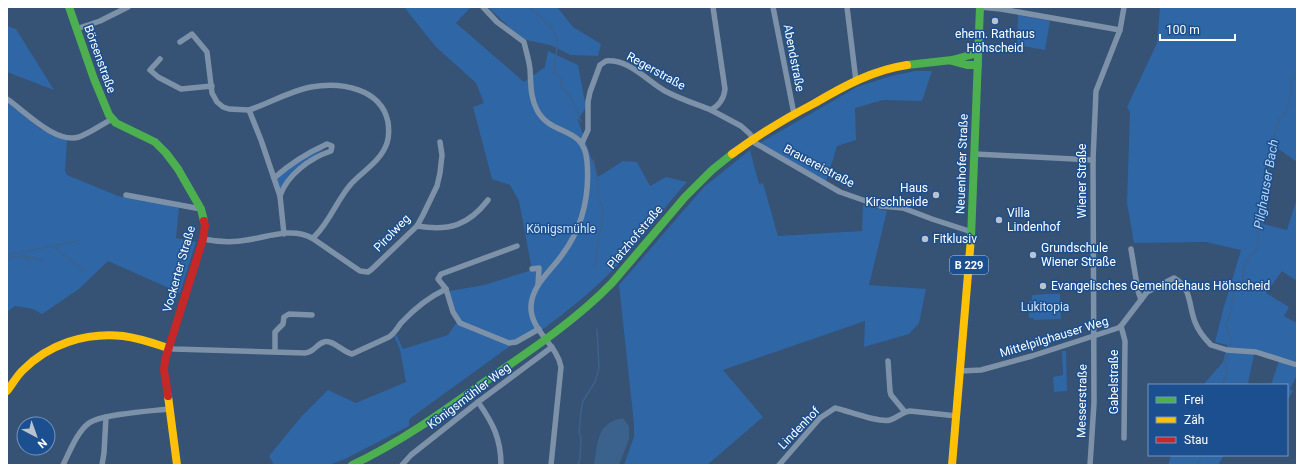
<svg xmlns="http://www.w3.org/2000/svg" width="1304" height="472" viewBox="0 0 1304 472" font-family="Roboto,sans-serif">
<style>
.green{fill:#2f66a5}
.water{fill:#3b618d}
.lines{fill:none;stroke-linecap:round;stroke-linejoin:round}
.stream{stroke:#3b618d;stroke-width:1.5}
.street{stroke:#7d92a8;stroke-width:5.5}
.fast{stroke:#4caf50;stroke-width:8}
.slow{stroke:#ffc107;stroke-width:8}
.jam{stroke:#c62828;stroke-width:8}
.poi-dot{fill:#b9c2ce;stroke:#1b4f8f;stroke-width:1.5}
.labels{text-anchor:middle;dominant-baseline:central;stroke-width:3;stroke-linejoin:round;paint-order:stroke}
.shield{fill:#1b4f8f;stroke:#bbcadd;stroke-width:1}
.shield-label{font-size:11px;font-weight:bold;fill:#fff}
.poi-label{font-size:12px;fill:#fff;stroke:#1b4f8f;text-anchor:start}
.street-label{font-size:12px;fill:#fff;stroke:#1b4f8f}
.park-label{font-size:12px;fill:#cfe3fa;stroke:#1b4f8f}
.water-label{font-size:13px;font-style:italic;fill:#b5d3f5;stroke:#1b4f8f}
</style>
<rect width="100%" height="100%" fill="#365274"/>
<g class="green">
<path d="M404,7h67l-15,16 68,59 21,-15 3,-16 30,14 8,42 -8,13 20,57 25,-16 14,1 13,24 16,-9 21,5c-21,23 -39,49 -60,73 -25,28 -54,52 -85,75h-10l-120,87 -3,3v6l-64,33 -16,6h-55l-5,-9 32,-39 27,-27 28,13 50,-21 -6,-32 -6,-14 2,-2 7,15 45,-14 11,-16 -10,-25 1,-3 34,-6 48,-15 -13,-69 -9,-16 -18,-6 -19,-72 11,-4 -8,-20 -41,-37z"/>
<polygon points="488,7 557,7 573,27 601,44 598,56 571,55 550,45 526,40 513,31"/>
<polygon points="1160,7 1297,7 1297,162 1277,148 1264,170 1263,224 1287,230 1297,198 1297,281 1282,271 1266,293 1289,307 1284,316 1297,323 1297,362 1255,350 1248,383 1251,385 1203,385 1223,362 1227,345 1215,342 1223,310 1241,250 1206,242 1134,243 1127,203 1130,112 1127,107 1157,43"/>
<polygon points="1018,15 1050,21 1045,50 1017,45"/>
<polygon points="7,26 16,29 54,90 7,72"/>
<polygon points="915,71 932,71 922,101 883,100 855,108 856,140 837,146 826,182 760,143 857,87 891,76"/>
<polygon points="7,102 40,129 67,139 65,171 67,175 118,196 179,207 176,238 196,242 180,293 108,261 79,289 42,314 33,309 15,306 7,312"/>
<path d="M323,148v2c-17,10 -32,22 -43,38l-4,-9 2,-4 30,-20z"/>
<polygon points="750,150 759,184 763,183 778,236 862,231 863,205 887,211 869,285 926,289 919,323 909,334 864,347 865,321 723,370 763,417 707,465 624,465 634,437 634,424 619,285 704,187"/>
<polygon points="1046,294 1060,294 1061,319 1034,320 1033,318 1029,318 1029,301 1032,301 1032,296 1033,295"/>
<polygon points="1062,351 1066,351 1067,391 1054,392 1053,377 1063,375"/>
<polygon points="1279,361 1297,368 1297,375 1290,389 1293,391 1287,401 1287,385 1271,385"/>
<polygon points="1171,455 1224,455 1218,465 1168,465"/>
</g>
<path class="water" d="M623,418l6,8v13l-10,26h-25c4,-23 2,-42 29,-47z"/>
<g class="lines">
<g class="stream">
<path d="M529,7c10,9 28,21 28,36 0,10 -2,19 -3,29l7,7v8c12,8 15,23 20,35"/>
<polyline points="593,160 598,182 598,198 603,209 602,224 599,235 595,267"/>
<polyline points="54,246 77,241"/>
<polyline points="7,255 53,246 85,272"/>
<polyline points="22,256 30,263"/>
<polyline points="7,258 24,256 44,261"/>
<polyline points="1229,349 1231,339 1226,325 1231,312 1233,294 1243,280 1244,266 1249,257 1255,252 1258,246 1258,230 1256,226 1259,221 1263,199 1263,191 1269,169 1275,132 1279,120 1286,112 1291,94 1291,80 1297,75"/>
<path d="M1223,385c2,-8 6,-16 2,-24l3,-8"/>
<polyline points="578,465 580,459 581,437 579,433 581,411 583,401 595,382 599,368 597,329"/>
<polyline points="1197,465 1202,455"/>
</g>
<g class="street">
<path d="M483,7l14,15 27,20c2,9 5,18 6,27 1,14 0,28 7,41 14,27 47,15 50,51 3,35 -4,66 -25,94 -11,16 -30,30 -31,51 -1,25 26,38 30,61l-10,98"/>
<polyline points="773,7 794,114"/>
<polyline points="847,7 856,81"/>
<polyline points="980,7 1001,9 1120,30"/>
<polyline points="76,29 100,21 128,7"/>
<polyline points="180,42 192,34 207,52 212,93 217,102 223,107 229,109 249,110"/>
<polyline points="160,59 150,70 158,77 181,89 212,86"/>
<path d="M7,99c18,12 48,45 72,38 11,-4 22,-12 33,-18"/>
<polyline points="711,110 741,126 750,134 755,143 840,192 880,206 903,208 932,219 972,232"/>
<path d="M582,143l6,-13v-28l2,-10 10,-27 6,-4c23,-2 40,19 59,30 15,8 31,13 46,19 9,-5 13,-12 14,-21l-12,-82"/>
<polyline points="975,154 1093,160"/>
<path d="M274,178c17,-15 33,-25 53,-34l5,2 -1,5c-21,7 -44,24 -51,45"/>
<polyline points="126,195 201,209"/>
<path d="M417,226c32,5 51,0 71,-26"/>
<polyline points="312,238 360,271 368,272 372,269 417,226 423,215 437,186 440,173 442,155 440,142"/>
<path d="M203,239c15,3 29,4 44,1 21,-3 45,-13 65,-2l3,-2c15,-15 22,-36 36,-52 12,-13 30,-23 36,-41 2,-6 2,-14 1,-21 -7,-34 -47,-40 -77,-35 -21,4 -41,16 -62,23l12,30 19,56 4,38"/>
<polyline points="517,246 444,273 441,274 438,279 446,289 453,312 460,323 509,343 516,342 539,329"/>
<polyline points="1131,249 1138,291 1141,300"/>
<polyline points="532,269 539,268 538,285"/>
<polyline points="1121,326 1125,341 1124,438"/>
<path d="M168,348l6,1 131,4c10,-1 11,-9 19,-11 8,-3 19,10 28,12l37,-17c6,-4 8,-9 12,-14 13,-14 28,-26 45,-34"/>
<polyline points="275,351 275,332 283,324 284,317 289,314 312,315"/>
<polyline points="888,361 890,391 891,395 905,412"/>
<path d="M961,371l20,-1 51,-14 86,-28 3,-2 26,-34 27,-14c18,10 14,26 21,44 3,8 10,17 16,23l16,5 29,2 41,13"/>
<path d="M478,402c15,21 23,37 23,63"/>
<path d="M63,465c7,-14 14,-33 26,-42 13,-9 62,-12 80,-14"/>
<polyline points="102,465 104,453 106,417"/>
<polyline points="402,465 411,455 478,402 552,347"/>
<path d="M779,465l41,-47 15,-10c14,3 43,15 55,12 7,-2 12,-8 20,-9l47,5"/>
<polyline points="1090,465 1094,403 1093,160 1096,91 1120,30 1124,7"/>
</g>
<g class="fast">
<polyline points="69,7 94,79 109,115 116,123 155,142 166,153 178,169 201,209 204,221"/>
<polyline points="952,61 967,65 978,65"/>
<polyline points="907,65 952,60 978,53"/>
<polyline points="971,238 980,7"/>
<path d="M352,465c47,-22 89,-52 131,-82 45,-31 91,-61 129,-100l73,-86 27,-27 20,-16"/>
</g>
<g class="slow">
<path d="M732,154c26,-19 54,-36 83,-51 29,-17 58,-33 92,-38"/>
<path d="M7,391c5,-6 9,-14 15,-20 26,-27 64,-39 101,-35 16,2 30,7 45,12"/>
<polyline points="168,396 177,465"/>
<polyline points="952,465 971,238"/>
</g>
<polyline class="jam" points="168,396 164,370 165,360 203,239 205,225 204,221"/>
</g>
<g class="poi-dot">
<circle cx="995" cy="21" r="4"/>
<circle cx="936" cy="195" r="4"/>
<circle cx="999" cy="220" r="4"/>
<circle cx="925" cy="239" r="4"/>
<circle cx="1033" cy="255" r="4"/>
<circle cx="1043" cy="286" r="4"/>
</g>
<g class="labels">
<rect class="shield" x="950" y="256" width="38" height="18" rx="3"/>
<g class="shield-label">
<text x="969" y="265">B 229</text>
</g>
<g class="poi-label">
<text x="995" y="34" text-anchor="middle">ehem. Rathaus<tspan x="995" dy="14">Höhscheid</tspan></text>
<text x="928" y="188" text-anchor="end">Haus<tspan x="928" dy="14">Kirschheide</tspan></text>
<text x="1007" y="213">Villa<tspan x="1007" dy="14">Lindenhof</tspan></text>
<text x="933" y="239">Fitklusiv</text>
<text x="1041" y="248">Grundschule<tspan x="1041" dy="14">Wiener Straße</tspan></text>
<text x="1051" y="286">Evangelisches Gemeindehaus Höhscheid</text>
</g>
<g class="street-label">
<text transform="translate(794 58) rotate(79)">Abendstraße</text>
<text transform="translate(100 59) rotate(70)">Börsenstraße</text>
<text transform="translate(656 71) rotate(29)">Regerstraße</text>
<text transform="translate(962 164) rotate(-88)">Neuenhofer Straße</text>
<text transform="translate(819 166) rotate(28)">Brauereistraße</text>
<text transform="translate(1082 181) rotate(-90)">Wiener Straße</text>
<text transform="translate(392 233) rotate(-46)">Pirolweg</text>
<text transform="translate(635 237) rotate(-50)">Platzhofstraße</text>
<text transform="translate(179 269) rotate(-74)">Vockerter Straße</text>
<text transform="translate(1054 337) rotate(-17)">Mittelpilghauser Weg</text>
<text transform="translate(1114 382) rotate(-90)">Gabelstraße</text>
<text transform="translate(469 396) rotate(-37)">Königsmühler Weg</text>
<text transform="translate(1082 401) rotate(-89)">Messerstraße</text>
<text transform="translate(799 428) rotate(-46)">Lindenhof</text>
</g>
<g class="park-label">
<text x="561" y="229">Königsmühle</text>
<text x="1045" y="307">Lukitopia</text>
</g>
<g class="water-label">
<text transform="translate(1266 184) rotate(-80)">Pilghauser Bach</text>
</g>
</g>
<rect width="1304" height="472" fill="none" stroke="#ffffff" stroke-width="16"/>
<rect x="1148" y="384" width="140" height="72" fill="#1b4f8f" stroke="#7695bc"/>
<rect x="1156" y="397" width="20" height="6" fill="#4caf50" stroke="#7695bc"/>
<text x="1184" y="404" font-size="12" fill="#ffffff">Frei</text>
<rect x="1156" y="417" width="20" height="6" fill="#ffc107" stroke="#7695bc"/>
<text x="1184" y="424" font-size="12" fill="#ffffff">Zäh</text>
<rect x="1156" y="437" width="20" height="6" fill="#c62828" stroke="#7695bc"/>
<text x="1184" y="444" font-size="12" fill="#ffffff">Stau</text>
<g transform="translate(36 436) rotate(139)"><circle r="19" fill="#1b4f8f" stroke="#7695bc"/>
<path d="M0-3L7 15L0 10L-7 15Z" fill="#b9c2ce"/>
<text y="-6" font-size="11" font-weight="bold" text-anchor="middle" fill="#ffffff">N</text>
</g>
<path d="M1160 34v6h75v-6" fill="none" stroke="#ffffff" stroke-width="2"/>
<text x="1166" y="34" font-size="12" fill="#ffffff" stroke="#1b4f8f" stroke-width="3" paint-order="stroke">100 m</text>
</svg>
